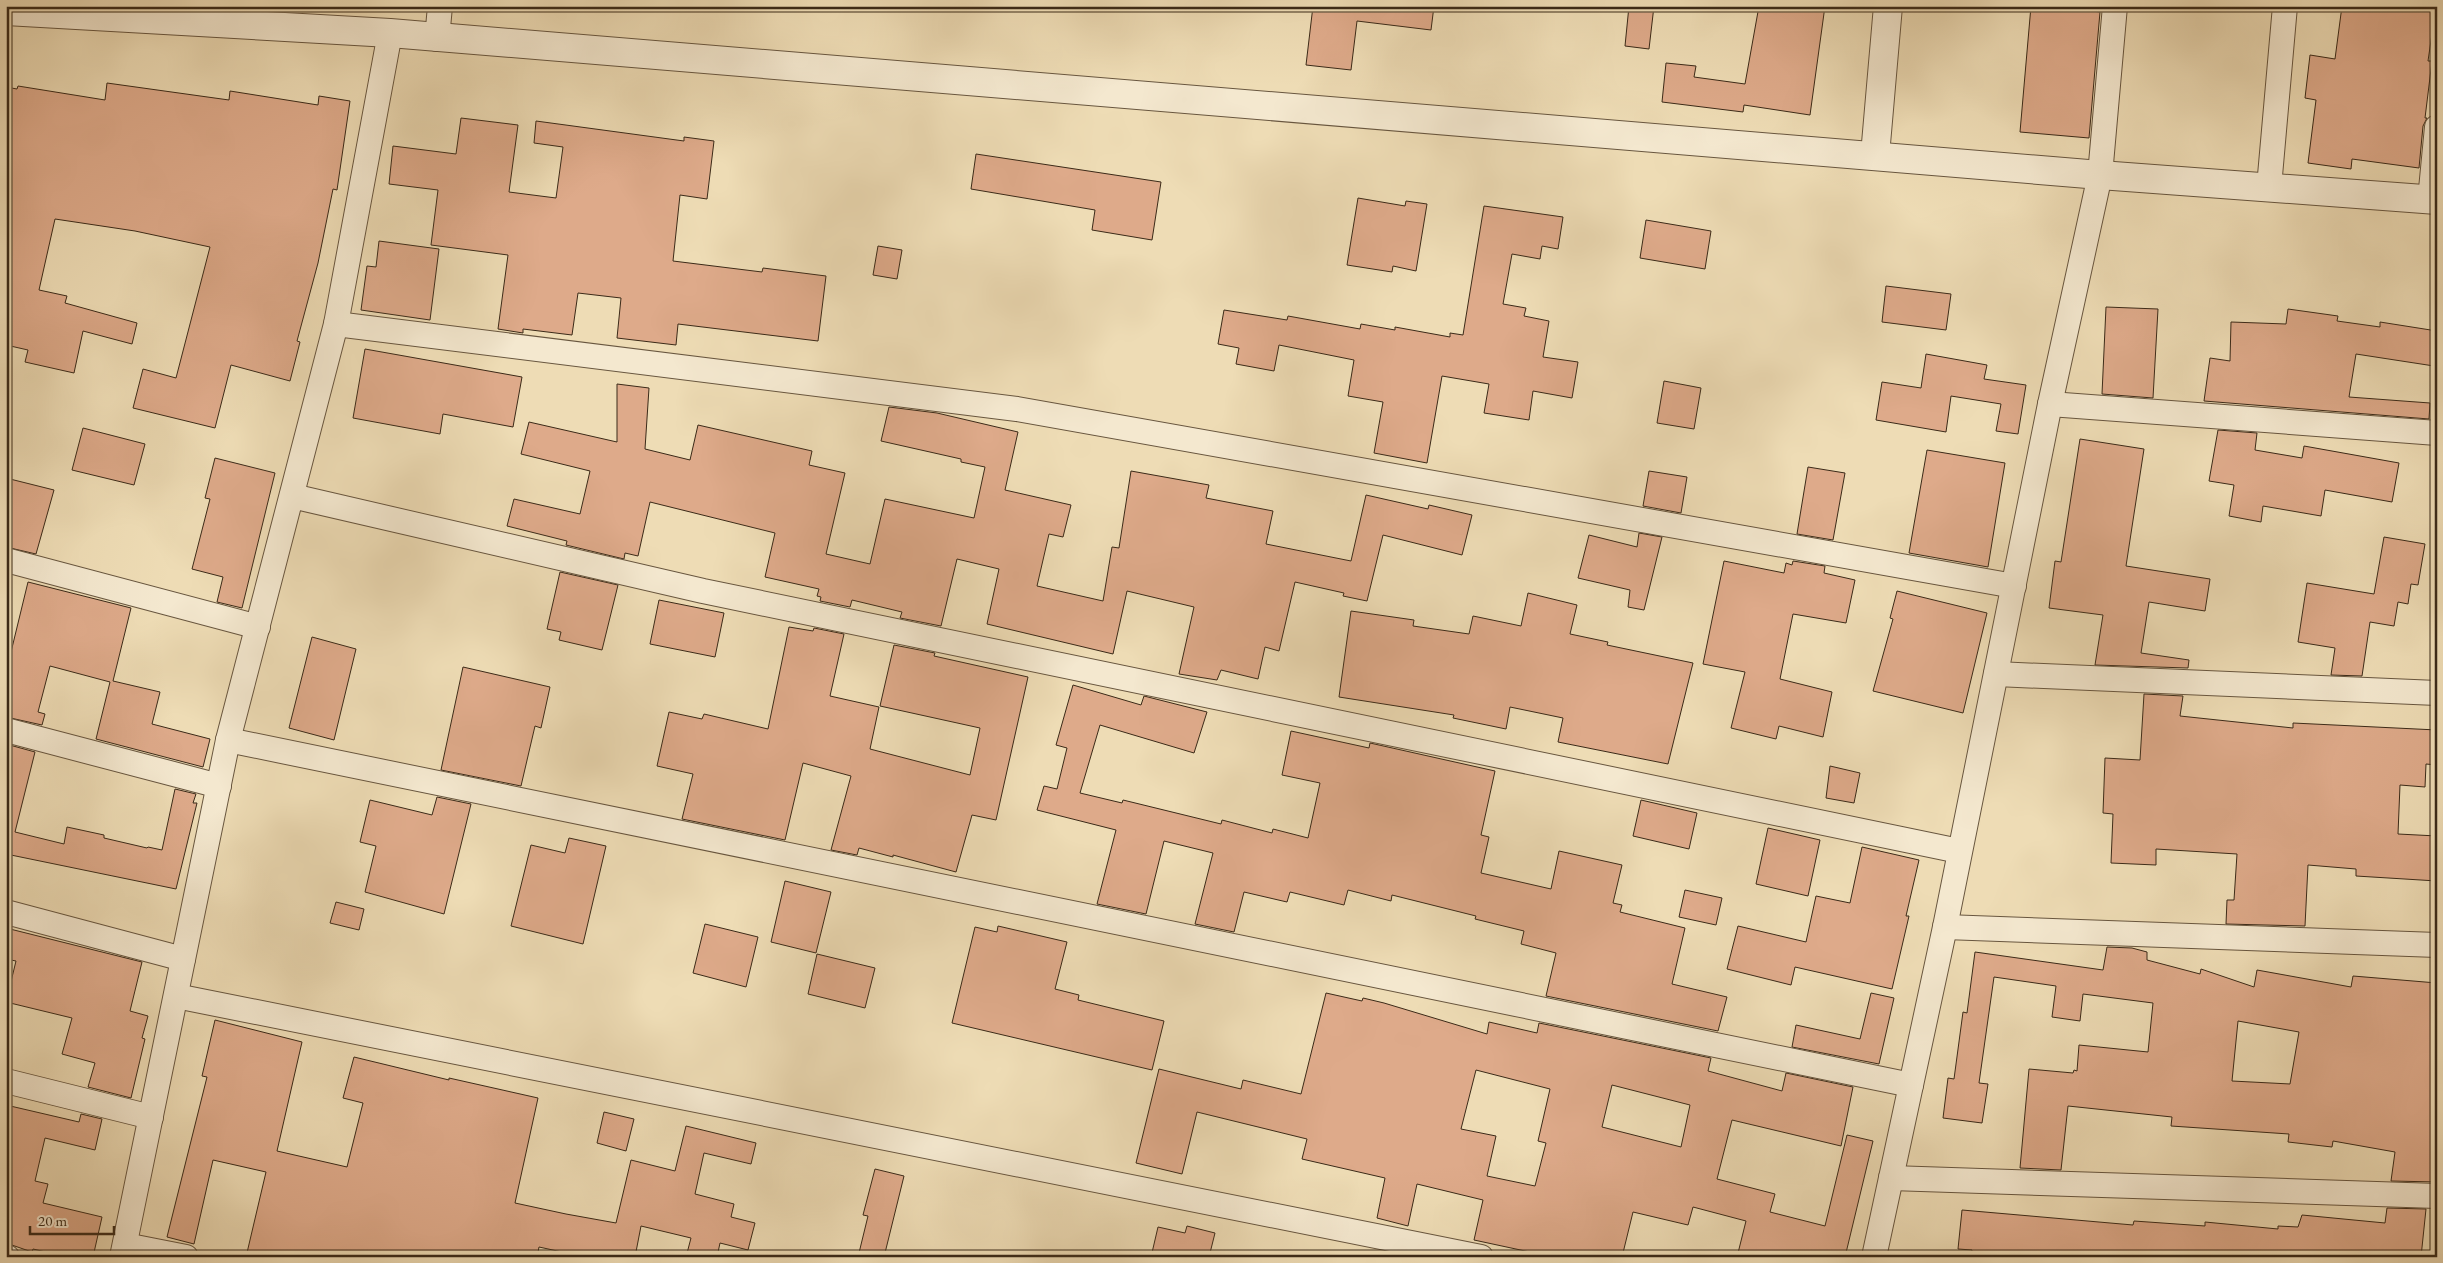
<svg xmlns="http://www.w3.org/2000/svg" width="2443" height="1263" viewBox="0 0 2443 1263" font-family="'EB Garamond',serif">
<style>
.building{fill:#deaa8a;stroke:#3b2a18;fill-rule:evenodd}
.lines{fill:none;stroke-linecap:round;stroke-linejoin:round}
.minor-casing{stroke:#68563f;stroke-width:26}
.tertiary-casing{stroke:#68563f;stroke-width:30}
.minor{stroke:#f4e8cf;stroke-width:24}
.tertiary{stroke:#f4e8cf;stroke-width:28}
</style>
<rect width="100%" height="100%" fill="#eedcb5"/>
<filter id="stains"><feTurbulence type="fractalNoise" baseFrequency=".004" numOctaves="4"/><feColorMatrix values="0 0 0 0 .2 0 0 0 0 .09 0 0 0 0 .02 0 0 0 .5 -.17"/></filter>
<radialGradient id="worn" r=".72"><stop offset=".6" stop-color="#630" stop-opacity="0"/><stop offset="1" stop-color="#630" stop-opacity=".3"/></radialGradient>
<g class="building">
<polygon points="1313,6 1434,6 1431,30 1357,21 1351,70 1306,65"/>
<polygon points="1629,6 1654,6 1649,49 1625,46"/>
<polygon points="1759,6 1825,6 1810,115 1744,105 1743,112 1662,102 1666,63 1696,66 1694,77 1745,84"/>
<polygon points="2031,6 2054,6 2100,12 2089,138 2020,132"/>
<polygon points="2342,6 2436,6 2428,61 2432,61 2425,118 2427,118 2423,126 2419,168 2352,159 2351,169 2308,163 2316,100 2305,98 2310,55 2335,59"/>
<polygon points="107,83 229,100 230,91 318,105 319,96 350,101 337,190 333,189 318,263 297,341 300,342 290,381 231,365 215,428 133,408 143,369 176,378 210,247 135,231 55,219 39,290 67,296 65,303 137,323 132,344 83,331 74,373 25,362 28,350 6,345 6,87 17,89 18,86 105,100"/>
<polygon points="461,118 518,125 509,192 556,198 563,147 534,143 536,121 684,141 684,137 714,141 707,199 680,195 673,261 762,272 763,268 826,276 818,341 678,324 676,345 617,338 621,298 578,293 572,335 523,329 523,333 498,329 508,255 431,245 438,190 389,184 393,146 456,154"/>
<polygon points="976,154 1161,182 1152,240 1092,230 1095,210 971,189"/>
<polygon points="1358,198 1405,206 1406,201 1427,204 1416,271 1393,266 1392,272 1347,265"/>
<polygon points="1484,206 1563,217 1558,249 1542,246 1540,259 1512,254 1503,304 1526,308 1524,316 1549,321 1543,357 1578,362 1572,398 1533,391 1529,420 1484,413 1489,384 1442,376 1427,463 1374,453 1383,402 1348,396 1354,360 1279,345 1274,371 1236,364 1239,348 1218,344 1224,310 1287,320 1288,316 1360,329 1361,324 1395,330 1395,327 1450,337 1450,333 1463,335"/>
<polygon points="1646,220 1711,231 1705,269 1640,258"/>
<polygon points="379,241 439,249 430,320 361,310 367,266 376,267"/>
<polygon points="878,246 902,250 897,279 873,275"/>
<polygon points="1886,286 1951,294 1946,330 1882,322"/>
<polygon points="2106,307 2158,309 2153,398 2102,394"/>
<polygon points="2288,309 2338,316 2337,321 2380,327 2380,322 2437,331 2434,366 2356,354 2349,397 2430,403 2429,419 2204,401 2210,358 2230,361 2231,322 2286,324"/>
<polygon points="365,349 522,377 513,427 443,414 440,434 353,418"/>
<polygon points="1926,354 1987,365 1984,379 2026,385 2018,434 1996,431 2001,404 1951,396 1946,432 1876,420 1882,382 1921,388"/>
<polygon points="1664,381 1701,388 1694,429 1657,423"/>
<polygon points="617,384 649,388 645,449 690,460 698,425 812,451 809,465 845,473 826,554 870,564 885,499 974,518 985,467 961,462 961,459 881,441 889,407 937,413 1018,432 1005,490 1071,505 1063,537 1049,534 1037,586 1103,601 1112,547 1119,548 1131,471 1209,485 1206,498 1273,511 1266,544 1351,561 1366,495 1428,509 1429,505 1472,515 1462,555 1383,535 1367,601 1343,596 1344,593 1295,582 1279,651 1265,647 1258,679 1221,670 1217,680 1179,674 1194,607 1127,591 1113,654 987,624 999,569 957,559 941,626 900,618 902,612 852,600 850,607 820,601 821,597 817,596 819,589 765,577 775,533 650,502 638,556 625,553 624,559 566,545 567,541 507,526 514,499 580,514 590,471 521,454 529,422 617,442"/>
<polygon points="83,428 145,444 134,485 72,470"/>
<polygon points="2218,430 2257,433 2255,450 2302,458 2304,446 2399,463 2392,502 2325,490 2321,516 2263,506 2261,522 2229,516 2234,485 2209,481"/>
<polygon points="2080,439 2144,449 2126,566 2210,579 2205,611 2149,602 2141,653 2189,660 2188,668 2095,665 2103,615 2049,608 2055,561 2061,562"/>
<polygon points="1927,450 2005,463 1988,567 1909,553"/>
<polygon points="215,458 275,473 242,608 217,602 223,577 192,569 210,499 205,498"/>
<polygon points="1808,467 1845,473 1833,540 1797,534"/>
<polygon points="1649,471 1687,477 1681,513 1643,506"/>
<polygon points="6,478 54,490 36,554 6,547"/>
<polygon points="1639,533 1662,537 1644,610 1628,607 1630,590 1578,578 1589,535 1637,547"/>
<polygon points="2384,537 2425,544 2418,585 2411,584 2408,604 2398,602 2394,626 2370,622 2362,676 2331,675 2335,648 2298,642 2307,583 2374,594"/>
<polygon points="1724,561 1784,573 1786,563 1792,565 1793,561 1825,566 1824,573 1855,580 1846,623 1793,614 1780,679 1832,692 1823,737 1779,726 1776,739 1731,728 1745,672 1703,664"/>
<polygon points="560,572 618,585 602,650 559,640 561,632 547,629"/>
<polygon points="28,582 131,608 113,681 160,692 152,724 210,739 203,767 96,739 110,682 50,666 38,712 45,714 42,725 6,717 6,651 11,652"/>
<polygon points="1897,591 1987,613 1963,713 1873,691 1893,619 1890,618"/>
<polygon points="1528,593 1577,605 1570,634 1608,642 1607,645 1693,663 1668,764 1558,742 1563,718 1510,707 1506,729 1453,718 1454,715 1339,697 1351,611 1414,620 1413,626 1469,634 1473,616 1521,626"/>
<polygon points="659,600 724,613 715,657 650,644"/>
<polygon points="789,627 813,631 814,628 844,634 830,696 879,707 870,749 970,775 980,728 880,706 894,645 935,653 934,656 1028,677 996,820 972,815 956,872 893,855 893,857 859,848 857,855 831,850 851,776 803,763 785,840 682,819 693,774 657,766 669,712 702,719 704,714 768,729"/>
<polygon points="312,637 356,649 334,740 289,728"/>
<polygon points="463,667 550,687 541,728 535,726 521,786 441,770"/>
<polygon points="1073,685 1141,705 1144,696 1207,712 1194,753 1100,725 1080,793 1122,803 1123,800 1221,824 1222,820 1272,833 1273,829 1308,838 1320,783 1282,775 1291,731 1369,748 1370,743 1495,771 1481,835 1489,837 1481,873 1551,889 1559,851 1622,865 1613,903 1622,905 1620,912 1685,928 1672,984 1727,997 1718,1031 1546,996 1556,953 1521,944 1524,931 1475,919 1476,916 1392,895 1391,901 1348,890 1344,905 1290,892 1287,902 1244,892 1234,932 1195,924 1213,853 1164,841 1146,914 1097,904 1116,830 1037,810 1044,786 1057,789 1067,748 1056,745"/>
<polygon points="2144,694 2183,696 2180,716 2293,728 2293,723 2437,730 2437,765 2426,764 2425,787 2400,785 2398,834 2437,836 2437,881 2356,876 2356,869 2308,865 2305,926 2226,924 2227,900 2234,900 2237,854 2156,849 2156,865 2111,863 2113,814 2103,813 2105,758 2140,760"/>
<polygon points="6,744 35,752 15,832 64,844 67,827 104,835 104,838 147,848 148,847 162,850 175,789 196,794 193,803 197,803 176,889 6,854"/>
<polygon points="1830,766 1860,773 1854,803 1826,798"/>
<polygon points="437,797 471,804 444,914 365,892 376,846 360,842 370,800 432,815"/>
<polygon points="1641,800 1697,813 1689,849 1633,836"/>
<polygon points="1768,828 1820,840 1808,896 1756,884"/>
<polygon points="569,838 606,846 583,944 511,926 531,845 565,853"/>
<polygon points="1862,847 1919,860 1906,916 1909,916 1892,989 1795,967 1791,985 1727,969 1738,926 1806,942 1816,896 1850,903"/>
<polygon points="785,881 831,892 816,953 771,942"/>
<polygon points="1685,890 1722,898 1716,925 1679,917"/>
<polygon points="336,902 364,909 359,930 330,923"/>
<polygon points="705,924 758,937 746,987 693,973"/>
<polygon points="998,926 1067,942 1055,989 1079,995 1078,1000 1164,1021 1152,1070 952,1023 975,927 997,932"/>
<polygon points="6,928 142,962 130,1011 148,1016 142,1038 145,1039 131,1098 88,1087 95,1063 62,1054 72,1018 6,1002 16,961 6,959"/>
<path d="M2107,947l25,1 15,4v8l53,14 1,-5 53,18 3,-17 94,17 2,-11 84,7v199l-46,-1 4,-29 -62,-11 -1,6 -44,-5 1,-8 -118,-8 1,-9 -104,-11 -7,64 -41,-2 9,-99 44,4 1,-3 3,1 2,-26 69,7 5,-49 -70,-9 -3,27 -28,-4 4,-31 -62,-9 -15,106 9,1 -6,39 -39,-5 5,-40 6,1 9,-67 4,1 8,-61 128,18zM2238,1021l61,11 -9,52 -58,-3z"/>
<polygon points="817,954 875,968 865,1008 808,994"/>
<path d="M1326,993l36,8 1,-3 21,5 103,31 2,-12 48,11 2,-10 172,35 -3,13 74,20 4,-18 67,14 -12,59 -109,-26 -15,59 58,15 -5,18 55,14 22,-91 26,6 -28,116h-108l9,-36 -53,-14 -5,18 -55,-13 -11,45h-69l-79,-17 9,-40 -66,-16 -9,42 -31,-8 8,-40 -83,-19 5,-20 -110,-27 -15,62 -46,-11 23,-94 82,20 2,-9 58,14zM1476,1070l74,19 -12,52 8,2 -11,43 -48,-10 9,-40 -35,-7zM1612,1085l78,20 -9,42 -79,-20z"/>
<polygon points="1871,993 1894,998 1879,1064 1792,1047 1796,1025 1860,1039"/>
<polygon points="215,1020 302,1042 277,1151 347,1167 363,1103 343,1098 354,1057 449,1080 449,1078 538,1098 515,1203 566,1214 616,1223 631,1160 675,1171 686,1126 756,1143 751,1164 704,1153 695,1194 734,1204 731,1217 755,1223 748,1250 720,1243 717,1257 686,1257 691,1238 641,1226 635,1257 585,1257 539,1247 537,1257 246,1257 266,1172 213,1160 194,1244 167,1237 207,1077 202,1076"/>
<polygon points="6,1105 79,1122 81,1114 102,1119 95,1150 45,1138 35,1181 48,1184 43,1203 102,1217 93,1257 67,1257 33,1249 32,1252 6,1243"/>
<polygon points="604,1112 634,1119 626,1151 597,1143"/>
<polygon points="875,1169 904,1176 884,1257 858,1257 868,1216 863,1215"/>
<polygon points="2387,1208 2426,1209 2421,1257 1971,1257 1972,1250 1958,1249 1962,1210 2133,1225 2134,1221 2205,1226 2205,1222 2278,1229 2278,1226 2298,1227 2302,1215 2385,1223"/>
<polygon points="1187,1226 1215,1233 1209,1257 1151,1257 1158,1227 1185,1233"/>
</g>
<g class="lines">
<defs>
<g id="minor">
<polyline points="437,39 440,6"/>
<polyline points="2269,187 2285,6"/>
<polyline points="2430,200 2437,127"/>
<polyline points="336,324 1017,409 2014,586"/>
<polyline points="2050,404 2437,433"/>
<polyline points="292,496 703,591 1959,851"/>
<polyline points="6,560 258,627"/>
<polyline points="1996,674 2437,693"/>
<polyline points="6,730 219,786"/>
<polyline points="228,740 1911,1085"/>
<polyline points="6,912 183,959"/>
<polyline points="1945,927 2437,945"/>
<polyline points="176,996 1481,1257"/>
<polyline points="6,1081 151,1117"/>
<polyline points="1891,1178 2437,1196"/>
<polyline points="125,1245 186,1257"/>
<polyline points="6,1257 7,1257"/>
<polyline points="122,1257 228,740 336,324 390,33"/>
<polyline points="1874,1257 1945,927 2050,404 2100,175 2115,6"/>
</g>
<g id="tertiary">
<polyline points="6,11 390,33 2100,175 2437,200"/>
<polyline points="1875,155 1888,6"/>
</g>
</defs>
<use href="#minor" class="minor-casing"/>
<use href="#tertiary" class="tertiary-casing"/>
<use href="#minor" class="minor"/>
<use href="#tertiary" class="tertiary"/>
</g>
<rect width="2443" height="1263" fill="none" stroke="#eedcb5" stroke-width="25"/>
<rect x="8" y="8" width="2428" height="1248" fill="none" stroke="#3b2a18" stroke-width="2.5"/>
<rect x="12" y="12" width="2418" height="1238" fill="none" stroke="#3b2a18"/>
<path d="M30 1226v8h84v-8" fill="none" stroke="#3b2a18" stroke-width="2.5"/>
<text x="38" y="1226" font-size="15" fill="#3b2a18" stroke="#f4e8cf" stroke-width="4" paint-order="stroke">20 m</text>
<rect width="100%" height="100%" filter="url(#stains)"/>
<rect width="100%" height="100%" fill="url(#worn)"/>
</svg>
